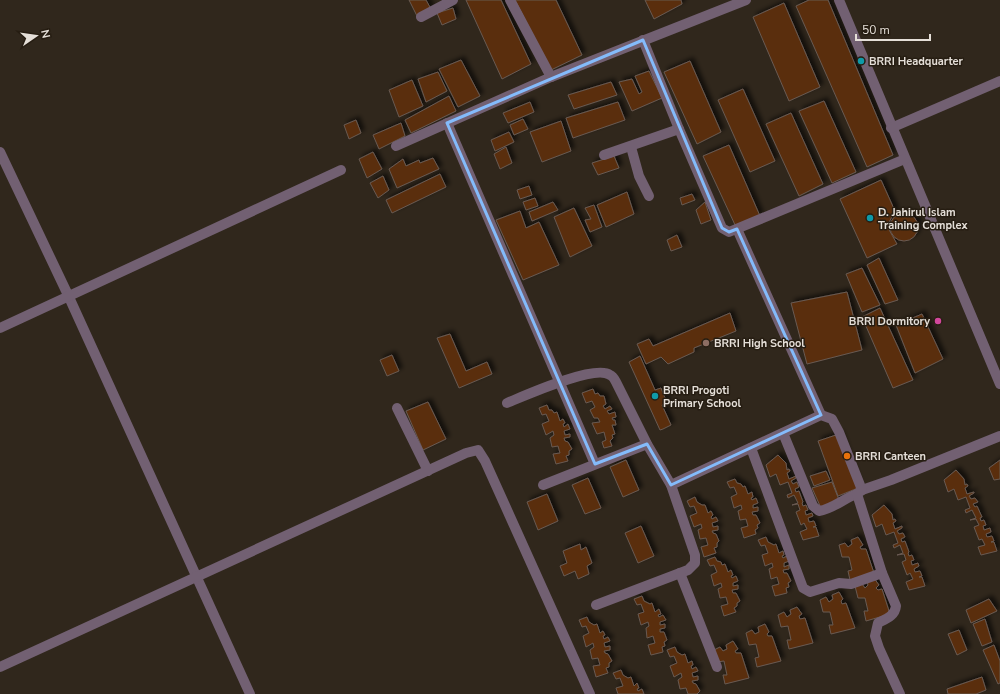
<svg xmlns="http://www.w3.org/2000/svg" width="1000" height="694" viewBox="0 0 1000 694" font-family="'Nunito Sans',sans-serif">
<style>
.building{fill:#5a2e0d;stroke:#695a52;filter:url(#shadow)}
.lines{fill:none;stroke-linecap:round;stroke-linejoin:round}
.minor{stroke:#726072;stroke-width:10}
.marked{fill:none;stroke:#84bbfb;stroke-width:3;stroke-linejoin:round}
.culture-dot{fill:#0f9aa8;stroke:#261d12;stroke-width:1.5}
.hotel-dot{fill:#d1479c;stroke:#261d12;stroke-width:1.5}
.education-dot{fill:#8d6e63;stroke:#261d12;stroke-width:1.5}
.food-dot{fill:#e8710a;stroke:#261d12;stroke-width:1.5}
.labels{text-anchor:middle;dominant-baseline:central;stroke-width:3;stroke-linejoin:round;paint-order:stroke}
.poi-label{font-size:11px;font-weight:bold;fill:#e5dfd8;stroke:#261d12;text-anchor:start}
</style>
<defs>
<filter id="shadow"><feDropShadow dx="3.5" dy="-3.5" stdDeviation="2" flood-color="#0009"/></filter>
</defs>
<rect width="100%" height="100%" fill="#30271c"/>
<g class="building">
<polygon points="409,0 426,0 431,9 417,16"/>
<polygon points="466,0 501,0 531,64 502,79"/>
<polygon points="515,0 556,0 582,55 551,70"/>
<polygon points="645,0 681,0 682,4 654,19"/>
<polygon points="809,0 828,0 893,155 867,167 796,6"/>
<polygon points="784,3 820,87 789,101 753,17"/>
<polygon points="453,8 456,19 442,25 437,13"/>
<polygon points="461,60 480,96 458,107 439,69"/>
<polygon points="690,61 721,132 697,144 664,72"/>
<polygon points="649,71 662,98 632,111 619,82 632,79 639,94 642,92 635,76"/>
<polygon points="438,72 447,91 426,102 418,79"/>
<polygon points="412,80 423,106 399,117 389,90"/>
<polygon points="611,82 617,95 574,109 568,95"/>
<polygon points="743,89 775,161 750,172 718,100"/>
<polygon points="449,96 456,111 411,133 405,120"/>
<polygon points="824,101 856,172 832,183 799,111"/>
<polygon points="530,102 534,112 508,123 503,113"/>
<polygon points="618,102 625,120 573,138 566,118"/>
<polygon points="791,113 823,184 799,196 766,124"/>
<polygon points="523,119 528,129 514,135 510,125"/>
<polygon points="356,120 361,133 349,139 344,125"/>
<polygon points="561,121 571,151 542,162 530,132"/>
<polygon points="401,123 405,136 379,149 373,135"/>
<polygon points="509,132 514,142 495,151 491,140"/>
<polygon points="729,145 760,216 736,227 703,156"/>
<polygon points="506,147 512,163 500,169 494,154"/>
<polygon points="373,152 382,169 367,178 359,159"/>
<polygon points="614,156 619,168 598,175 592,163"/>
<polygon points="433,158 439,169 397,188 389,169 403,159 406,166 419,160 420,163"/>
<polygon points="440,174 446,187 392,213 386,200"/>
<polygon points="383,176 389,190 378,198 370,183"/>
<polygon points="881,180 895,211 887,226 897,244 867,258 840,199"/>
<polygon points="529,186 532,195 520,199 517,190"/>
<polygon points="627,192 634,214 606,227 597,205"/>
<polygon points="692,194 695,200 682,205 680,198"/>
<polygon points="535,198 538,206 526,210 523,202"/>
<polygon points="553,202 558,210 532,221 529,212"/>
<polygon points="705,202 711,220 701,224 696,210"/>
<polygon points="594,205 602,227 590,232 585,220 591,219 585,208"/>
<polygon points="574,208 592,246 570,257 554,217"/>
<polygon points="520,211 526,228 539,222 559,265 523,280 496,220"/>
<circle cx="904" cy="227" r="14"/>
<polygon points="677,235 682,247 671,251 667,240"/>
<polygon points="879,258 898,300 885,304 867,265"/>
<polygon points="862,268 880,305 862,312 846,274"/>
<polygon points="847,292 862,350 807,364 791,303"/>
<polygon points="880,308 913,380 893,388 862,317"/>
<polygon points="730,313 736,331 694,348 694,352 668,364 661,357 646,364 637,344 649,339 653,346"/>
<polygon points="922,314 943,359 915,373 896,325"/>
<polygon points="450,334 466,371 487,362 492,374 459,388 437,338"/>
<polygon points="392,355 399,371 387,376 380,360"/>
<polygon points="640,356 655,390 661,388 667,403 662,405 671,425 663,429 660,430 629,362"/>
<polygon points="593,389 595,394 598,393 600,396 604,396 606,404 603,406 605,409 610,406 612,409 607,411 609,414 615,412 616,417 612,418 613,420 615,420 616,425 612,425 615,434 612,435 613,438 610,441 612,446 604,448 602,442 606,440 604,432 597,434 592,423 600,422 598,418 594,418 590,410 595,407 592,401 586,403 582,393"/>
<polygon points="428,402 446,439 423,450 406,411"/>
<polygon points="547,405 549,410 552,410 554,413 557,412 560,421 563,419 565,423 563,424 564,427 568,424 570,429 564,431 565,435 570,434 570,437 564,438 565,441 568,442 572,449 569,451 569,455 566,456 568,461 556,464 553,454 560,453 558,446 552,447 550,438 554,435 553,431 546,435 542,424 549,421 546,414 542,415 539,408"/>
<polygon points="839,434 858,488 838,496 818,441"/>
<polygon points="778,455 786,463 787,470 789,469 790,471 787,473 789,479 796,476 796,478 791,481 793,484 797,482 799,487 795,489 796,492 799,491 803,502 802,503 803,506 806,505 808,510 805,511 806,515 812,513 813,516 808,518 809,522 814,521 816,526 813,527 816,527 819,536 803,540 800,532 807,529 804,523 801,525 796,512 800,510 798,504 792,505 798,503 794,495 788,498 787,495 792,493 788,482 780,485 776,474 770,477 766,465"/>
<polygon points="626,460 639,490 623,497 610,467"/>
<polygon points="1000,460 1000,479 994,480 989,468"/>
<polygon points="956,470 964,479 965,485 967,484 968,486 965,488 967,494 974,492 974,493 969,496 971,499 975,498 978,502 973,504 975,507 977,506 982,517 980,518 981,521 984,520 986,525 983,526 984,530 990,528 991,532 986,534 987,537 992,536 994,541 991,542 994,542 997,551 981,555 978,547 985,545 982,539 979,540 974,527 979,525 976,519 970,520 976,518 972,510 966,513 965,510 970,508 966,497 958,500 954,489 948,492 944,480"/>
<polygon points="826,471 830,480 814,486 810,476"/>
<polygon points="588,478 601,508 585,514 572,485"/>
<polygon points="735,479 737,483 741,484 743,487 745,486 748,494 752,492 753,497 751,498 752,500 756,498 758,503 753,505 753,508 758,507 758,511 752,512 753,515 756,515 760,523 757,525 758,528 755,530 756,534 744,538 741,528 748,526 746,519 740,520 738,511 742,509 741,505 734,508 731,497 737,494 734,487 730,488 727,482"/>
<polygon points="832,482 839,500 821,508 812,488"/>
<polygon points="547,494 558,521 538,530 527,502"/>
<polygon points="695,497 697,502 702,505 705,505 708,513 711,511 713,515 711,517 712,519 716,517 718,521 712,523 713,527 718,526 718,530 712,531 713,533 716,534 719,541 717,543 717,547 714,548 716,553 704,557 701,547 708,545 706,538 700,539 698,530 702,528 701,524 694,527 690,516 697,513 694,506 690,507 687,501"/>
<polygon points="884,505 892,514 893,520 895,519 896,521 893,523 895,529 902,526 902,528 897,531 899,534 903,533 905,537 901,539 902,542 905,541 909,552 908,553 909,556 912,555 914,560 911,561 912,565 918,563 919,566 914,569 915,572 920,571 922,576 919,577 922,577 925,586 909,590 906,582 913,579 910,573 907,575 902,562 906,560 904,554 897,555 903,553 900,545 894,548 893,545 898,543 894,532 886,535 882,524 876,527 872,515"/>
<polygon points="641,526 654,556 638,563 625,533"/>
<polygon points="766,537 768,542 774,545 776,544 779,553 783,551 784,555 782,556 783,558 787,556 789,561 784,563 784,567 789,565 789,569 783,570 784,573 787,573 791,581 788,583 789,587 786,588 787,593 775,596 772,586 779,584 777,577 771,579 769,569 773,567 772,563 765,566 762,555 768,553 765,545 761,546 758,540"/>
<polygon points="858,537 863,545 860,547 861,549 866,549 874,573 850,580 848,571 852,570 849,557 842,557 839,545 845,543 848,547 852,544 851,540"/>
<polygon points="580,544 581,550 586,547 592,563 587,566 589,574 578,579 575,571 564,576 560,566 567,563 563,551"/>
<polygon points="715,557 717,561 721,562 722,565 725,564 728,572 731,570 733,575 731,576 732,578 736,576 738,581 733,583 733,586 738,585 738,589 732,590 733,593 736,593 740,601 737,603 737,606 734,608 736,612 724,616 721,606 728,604 726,597 720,598 718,589 722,587 721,583 714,586 711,575 717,572 714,565 710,566 707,560"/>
<polygon points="874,578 879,585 876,588 878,590 882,589 890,614 866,621 864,611 868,611 865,598 858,598 855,586 862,584 865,588 868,585 867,581"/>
<polygon points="839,592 843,599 841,601 842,604 846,603 855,628 831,634 829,625 833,625 830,612 823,612 820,600 826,597 829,602 833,599 832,595"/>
<polygon points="642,596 644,601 650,604 652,603 655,612 659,609 661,614 658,615 659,617 663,615 666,620 660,622 660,625 665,624 665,628 660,629 660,632 664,632 667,640 664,642 665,646 662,647 663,652 651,655 648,645 655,643 653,636 647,638 646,628 649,626 648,622 641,625 638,614 644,612 641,604 637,605 634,599"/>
<polygon points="989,599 997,611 971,623 966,610"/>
<polygon points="797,607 802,614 799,616 800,619 805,618 813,643 789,649 787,640 791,640 788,626 781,627 778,615 784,612 787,617 791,614 790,610"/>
<polygon points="587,617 589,622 594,625 597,624 600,633 603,631 605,635 603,636 604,639 608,637 610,641 604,643 605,647 610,646 610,650 604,651 605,653 608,654 612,661 609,663 609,667 606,668 608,673 596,677 593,666 600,665 598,658 592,659 590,650 594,647 593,643 586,647 583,636 589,633 586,626 582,627 579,620"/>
<polygon points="985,619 992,642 982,646 973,624"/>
<polygon points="765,624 769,632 767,634 768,636 772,636 781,661 757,667 755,658 759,657 756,644 749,645 746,633 752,630 755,634 759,632 758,627"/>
<polygon points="959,630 967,650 957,655 948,634"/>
<polygon points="733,641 738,649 735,651 736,653 741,653 749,678 725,684 723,675 727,675 724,661 717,662 714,650 720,647 723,651 727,649 726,645"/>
<polygon points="994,645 1000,661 1000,683 998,684 983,650"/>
<polygon points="675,647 677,652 682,655 685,654 688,663 692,661 693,665 691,666 692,669 696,667 698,671 692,673 693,677 698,676 698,680 692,681 693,683 696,684 700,691 697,694 688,694 686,688 680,689 678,680 682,677 681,673 674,677 670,666 677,663 674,656 670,657 667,650"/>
<polygon points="621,670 623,675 628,678 631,677 634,686 637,683 639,688 637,689 638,691 642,689 644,694 618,694 616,688 623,686 620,678 616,679 613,673"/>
<polygon points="982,677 986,690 976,694 948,694 947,689"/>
</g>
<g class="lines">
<g class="minor">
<polyline points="510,0 551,77"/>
<polyline points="839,0 1000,384"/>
<polyline points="421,17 453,0"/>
<polyline points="643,40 679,129 722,228 729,232 905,159"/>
<polyline points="447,123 595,464"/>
<polyline points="891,128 1000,81"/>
<polyline points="396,146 551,77 746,0"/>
<polyline points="631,147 639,176 649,196"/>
<polyline points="0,152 68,295 250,694"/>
<polyline points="604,155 679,129"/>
<polyline points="737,229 821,415"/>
<polyline points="0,328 341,170"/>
<path d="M507,403c17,-7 88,-39 103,-28 3,1 5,5 6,7l31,62 24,41 24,70v8l-7,7 -92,35"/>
<polyline points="397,408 428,471"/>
<path d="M783,433l30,73 6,5c14,-2 25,-13 38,-17"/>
<polyline points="751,448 803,588 810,592 839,583 851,584 882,573"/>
<polyline points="543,485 647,444"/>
<polyline points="671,485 821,415 832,419 839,432 862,490 891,480 1000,436"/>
<path d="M862,490l-5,4 25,79 14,33c-1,10 -10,13 -18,17l-3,13 4,12 21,46"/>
<polyline points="680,573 717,667"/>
<polyline points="0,667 466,453 478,450 485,461 590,694"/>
</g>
</g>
<path class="marked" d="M643,40l79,188 7,4 8,-3 84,186 -150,70 -24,-41 -52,20 -148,-341z"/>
<g class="culture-dot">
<circle cx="861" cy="61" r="4"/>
<circle cx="870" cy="218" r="4"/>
<circle cx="655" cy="396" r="4"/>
</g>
<circle class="hotel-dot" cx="938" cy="321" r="4"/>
<circle class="education-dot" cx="706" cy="343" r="4"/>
<circle class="food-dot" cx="847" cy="456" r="4"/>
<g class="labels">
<g class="poi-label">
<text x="869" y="61">BRRI Headquarter</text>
<text x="878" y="212">D. Jahirul Islam<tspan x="878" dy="13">Training Complex</tspan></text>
<text x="930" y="321" text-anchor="end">BRRI Dormitory</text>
<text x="714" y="343">BRRI High School</text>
<text x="663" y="390">BRRI Progoti<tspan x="663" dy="13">Primary School</tspan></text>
<text x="855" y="456">BRRI Canteen</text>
</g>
</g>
<g transform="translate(36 36) rotate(77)" stroke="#261d12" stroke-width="3" paint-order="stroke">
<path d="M0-3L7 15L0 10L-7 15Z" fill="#e5dfd8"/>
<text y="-6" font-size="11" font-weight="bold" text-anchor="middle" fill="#e5dfd8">N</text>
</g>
<path d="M856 34v6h74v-6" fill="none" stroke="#e5dfd8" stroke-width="2"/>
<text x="862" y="34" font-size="12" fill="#e5dfd8" stroke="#261d12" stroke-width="3" paint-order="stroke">50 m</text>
</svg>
